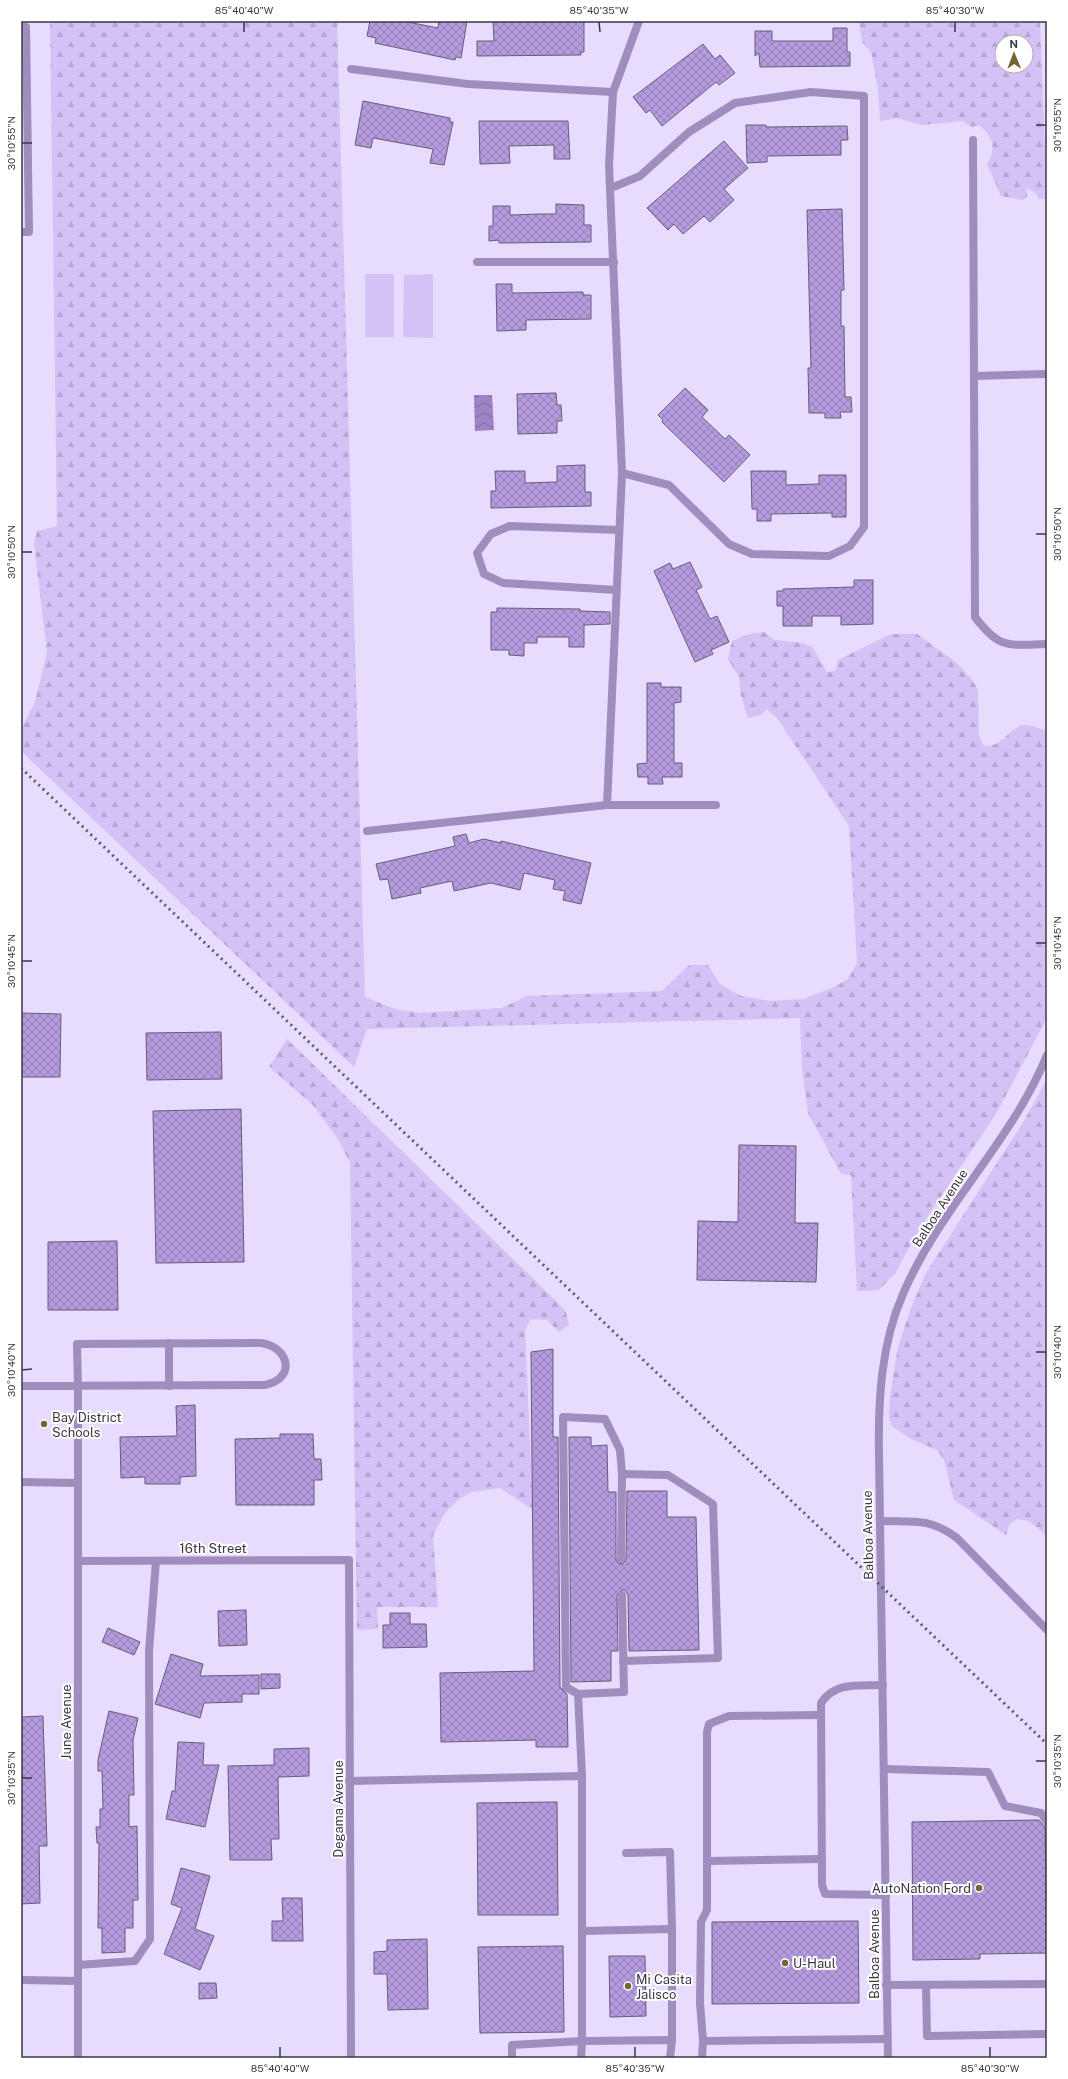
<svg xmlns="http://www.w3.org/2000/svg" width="1068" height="2079" viewBox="0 0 1068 2079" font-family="'Public Sans',sans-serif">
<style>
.green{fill:#d4c1f6}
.forest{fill:url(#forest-firs);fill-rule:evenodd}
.water{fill:url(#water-waves)}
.building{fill:url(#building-cross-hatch);stroke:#675c7a}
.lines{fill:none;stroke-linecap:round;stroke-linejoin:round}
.service{stroke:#9f8dbd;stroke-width:8}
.minor{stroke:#9f8dbd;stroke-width:8}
.tertiary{stroke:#9f8dbd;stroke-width:8}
.rail{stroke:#5f5a6b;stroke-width:3;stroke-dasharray:2 4;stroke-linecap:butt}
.ticks{fill:none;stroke:#3b3744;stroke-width:1.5}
.poi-dot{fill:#776634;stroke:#fff;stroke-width:1.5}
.labels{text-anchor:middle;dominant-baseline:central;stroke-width:4;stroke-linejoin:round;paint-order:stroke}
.street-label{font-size:13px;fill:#3b3744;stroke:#fff}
.poi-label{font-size:13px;fill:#3b3744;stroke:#fff;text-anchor:start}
.neatline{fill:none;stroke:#3b3744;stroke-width:1.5}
.ticks-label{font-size:10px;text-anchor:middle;fill:#3b3744}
</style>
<defs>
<pattern id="forest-firs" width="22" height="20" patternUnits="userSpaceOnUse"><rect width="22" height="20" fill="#d4c1f6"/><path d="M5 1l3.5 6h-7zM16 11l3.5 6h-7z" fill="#b7a6d4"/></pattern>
<pattern id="water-waves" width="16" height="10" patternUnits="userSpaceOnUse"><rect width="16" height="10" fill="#9b83c4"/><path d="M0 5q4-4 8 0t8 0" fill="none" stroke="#806ca1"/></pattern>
<pattern id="building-cross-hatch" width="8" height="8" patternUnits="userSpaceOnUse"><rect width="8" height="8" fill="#b49bde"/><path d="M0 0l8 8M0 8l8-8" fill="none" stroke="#947fb6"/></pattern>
</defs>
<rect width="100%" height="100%" fill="#e7dbfe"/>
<g class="green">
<rect x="365" y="274" width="29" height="63"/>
<polygon points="433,274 433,338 403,337 404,275"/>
</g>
<g class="forest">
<path d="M50,21h287l28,976 30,12 25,4 82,-5 25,-12 135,-5 27,-26h19l12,19 21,12 29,5 34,-2 30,-12 14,-8 9,-16 -8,-137 -72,-108 -11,-9 -5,6 -13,3 -7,-22 -2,-19 -11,-18 4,-18 17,-7 15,-2 11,8 28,3 9,4 15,25 8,-1 3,-11 53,-26h26l40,29 16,18 5,9 1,46 4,9c16,6 27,-19 42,-20 8,0 15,4 22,6v287l-50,94 -79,119 -22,41 -17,18 -22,1 -6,-116 -10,-1 -33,-61 -6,-44 -2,-51 -433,11 -13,38 -333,-316v-21l14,-28 12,-50 -13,-108 3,-13 20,-5z"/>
<path d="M859,21h181l7,178h-8l-3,-6 -10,-5 1,9 -4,3 -22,-4 -14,-32c10,-16 6,-28 -8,-39l-7,2 -10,-6 -40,4 -25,-7 -17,3 -2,-32 -7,-37 -9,-10zM1002,42h24v24h-24z"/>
<polygon points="287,1039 556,1301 566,1312 569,1325 559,1332 547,1320 531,1319 525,1330 533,1510 500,1488 472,1492 459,1499 445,1513 433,1535 438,1607 377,1607 378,1629 357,1630 350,1163 338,1139 313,1105 269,1067"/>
<polygon points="1047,1079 1047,1536 1029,1521 1017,1519 1010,1524 1006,1535 954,1500 944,1460 937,1450 911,1439 892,1426 889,1418 890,1396 898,1347 912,1305 926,1273 1024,1121"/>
</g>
<polygon class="water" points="474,395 492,395 494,430 475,431"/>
<g class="building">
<polygon points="370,21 403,21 438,28 439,21 467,21 461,58 456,57 455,60 375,43 376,38 367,36"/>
<polygon points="493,21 584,21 584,52 581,52 581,55 477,56 477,41 494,41"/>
<polygon points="833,28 847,28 847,52 850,52 850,66 760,67 759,53 755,56 755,31 772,31 772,41 833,41"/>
<polygon points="703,44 715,59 720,55 735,73 719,85 716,82 662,126 650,110 646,113 633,97"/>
<polygon points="363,101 450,118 450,122 453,122 444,165 430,163 433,149 373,138 371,148 355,145"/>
<polygon points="479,121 568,121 570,159 554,159 554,145 509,146 510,163 480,164"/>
<polygon points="746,125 766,125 766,127 847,126 848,140 841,140 841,155 767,156 767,162 747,163"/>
<polygon points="724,141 748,168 724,189 734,200 710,222 704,216 683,234 674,224 668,230 647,208"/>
<polygon points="556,204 584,205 584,225 591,225 591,242 499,243 499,240 489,241 489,226 493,226 493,206 510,206 510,215 540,214 556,214"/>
<polygon points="842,209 844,290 841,290 841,326 844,326 845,397 851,397 852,412 840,412 841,418 825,418 825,413 809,413 808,368 811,368 807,210"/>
<polygon points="496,284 512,284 512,293 583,292 583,295 591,295 591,319 526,320 526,330 497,331"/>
<polygon points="685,388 708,410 702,417 725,439 729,435 750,455 724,482 662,422 663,420 658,415"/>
<polygon points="556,393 557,405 561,405 562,421 557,421 557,433 518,434 517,394"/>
<polygon points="585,465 585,492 591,492 591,506 491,508 491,491 496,491 495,471 525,471 525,483 557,482 557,466"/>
<polygon points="751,471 786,471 786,485 819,484 819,475 846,475 846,517 832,517 832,513 771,514 771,521 757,521 757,509 752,509"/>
<polygon points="690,562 702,587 696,590 710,619 717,616 729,642 711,650 713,654 695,662 654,571 670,563 673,569"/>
<polygon points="854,580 873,580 873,624 841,625 841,616 812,616 812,626 783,626 783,606 777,606 777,591 783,591 783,589 854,587"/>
<polygon points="497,608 580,609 580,611 610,612 610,624 584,625 584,647 569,647 569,637 537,637 537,643 524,643 524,656 509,655 509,650 491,650 491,612 497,612"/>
<polygon points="647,683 661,683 661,687 681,687 681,702 674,703 674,763 682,763 682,777 662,777 663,784 648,784 648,777 638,777 637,764 647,763"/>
<polygon points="466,834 469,843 484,839 501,843 501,841 591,863 581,904 563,900 565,891 553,889 555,880 524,873 520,890 491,883 454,891 452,881 420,888 421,893 392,899 388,879 380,880 376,864 455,846 453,837"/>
<polygon points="21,1013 61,1014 60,1077 21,1077"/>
<polygon points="221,1032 222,1079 147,1080 146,1033"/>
<polygon points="241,1109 244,1262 156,1263 153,1111"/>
<polygon points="739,1145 796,1146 795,1223 818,1223 816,1282 697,1280 698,1221 738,1222"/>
<polygon points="117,1241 118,1310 48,1310 48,1242"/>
<polygon points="553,1349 553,1437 558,1437 560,1687 567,1694 568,1747 536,1747 536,1740 441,1742 440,1673 534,1671 531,1352"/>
<polygon points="195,1405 196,1476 180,1477 180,1484 145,1484 145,1477 121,1478 120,1437 177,1436 176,1406"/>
<polygon points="280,1434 313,1434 314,1459 321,1459 322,1480 314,1480 314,1505 236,1505 235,1439 280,1438"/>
<polygon points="569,1437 591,1437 591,1446 607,1445 608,1492 616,1492 616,1559 618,1563 623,1564 626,1559 627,1491 667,1491 667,1517 696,1517 699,1650 629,1651 628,1595 625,1590 622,1590 617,1595 618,1651 611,1651 611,1681 571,1682"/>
<polygon points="246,1610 247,1645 219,1646 218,1611"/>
<polygon points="390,1613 410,1613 410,1624 426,1624 427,1647 383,1648 383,1625 390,1625"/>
<polygon points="108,1628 140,1642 134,1655 102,1642"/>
<polygon points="171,1654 203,1664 200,1676 259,1675 259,1694 242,1694 242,1702 204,1703 200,1718 155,1704"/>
<polygon points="261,1674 280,1674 280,1688 261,1689"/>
<polygon points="109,1711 138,1718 133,1740 134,1795 129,1795 129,1827 137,1826 138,1900 133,1900 133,1928 125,1928 125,1952 102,1953 102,1928 98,1928 99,1843 97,1843 96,1827 100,1827 100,1809 103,1809 102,1771 98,1771 98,1760"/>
<polygon points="43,1716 47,1846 39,1846 40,1903 21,1904 21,1717"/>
<polygon points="178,1742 204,1743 203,1765 219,1765 205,1827 166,1819 172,1791 175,1791"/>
<polygon points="309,1748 309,1776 278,1777 279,1839 271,1839 272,1860 230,1860 228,1766 274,1765 274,1749"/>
<polygon points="557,1802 558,1915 478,1915 477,1803"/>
<polygon points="1039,1820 1045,1827 1047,1953 980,1954 980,1959 913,1960 912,1822"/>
<polygon points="181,1868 210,1876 195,1929 214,1936 200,1970 164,1954 182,1908 171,1904"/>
<polygon points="282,1898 302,1898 303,1941 272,1941 272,1921 283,1921"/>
<polygon points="858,1921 859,2003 712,2004 712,1922"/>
<polygon points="427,1939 428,2009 388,2010 387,1974 374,1974 374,1952 387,1951 387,1940"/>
<polygon points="563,1946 564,2032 480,2033 478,1947"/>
<polygon points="609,1956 645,1956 646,2016 610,2017"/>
<polygon points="199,1983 216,1983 217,1998 199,1999"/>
</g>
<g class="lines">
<g class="service">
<polyline points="21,27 26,27 29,232 21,232"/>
<polyline points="351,69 468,84 613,92"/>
<path d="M973,140l2,477c25,33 33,28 72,27"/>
<polyline points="611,188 640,176 689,132 735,103 811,92 864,96 864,527 850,546 829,556 752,554 729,544 669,485 622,473"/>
<polyline points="477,262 614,262"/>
<polyline points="974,376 1047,374"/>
<polyline points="616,590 503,583 484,574 477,553 491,534 510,526 619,530"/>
<polyline points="607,805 622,473 609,165 613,92 639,21"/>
<polyline points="367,831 607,805 716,805"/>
<polyline points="169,1343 169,1386"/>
<path d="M21,1386l244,-1c31,-6 25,-38 -4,-42l-184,1 1,43"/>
<polyline points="622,1474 668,1475 713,1504 718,1658 623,1661"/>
<polyline points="21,1482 78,1483"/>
<path d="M880,1521c32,1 49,-4 77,17l90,92"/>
<path d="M883,1685c-23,1 -48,-4 -62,18l1,182 3,9 61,1"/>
<polyline points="578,1694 624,1692 622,1595"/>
<polyline points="884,1769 988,1772 1005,1806 1041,1813 1047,1822"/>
<polyline points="582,1776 578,1694 566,1687 563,1417 605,1419 620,1450 622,1474 621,1559"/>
<polyline points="349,1781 582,1776 582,2041 672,2040 670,2058"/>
<polyline points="626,1853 670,1852 672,1929"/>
<polyline points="707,1861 822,1859"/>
<polyline points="582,1931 672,1929 672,2040"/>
<polyline points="78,1965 135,1961 150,1939 149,1651 156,1561"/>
<polyline points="21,1980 78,1981"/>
<polyline points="886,1985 1047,1984"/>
<polyline points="926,1985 927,2036 1047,2034"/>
<polyline points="703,2041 887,2039"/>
<polyline points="512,2058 512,2045 582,2041 581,2058"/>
<polyline points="702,2058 703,2041 700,2003 701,1922 707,1910 707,1732 709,1724 729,1716 820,1715"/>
</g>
<g class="minor">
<polyline points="78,1561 349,1560 351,2058"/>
<polyline points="78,2058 78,1387"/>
</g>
<path class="tertiary" d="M888,2058l-9,-603c-1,-55 2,-111 24,-161 36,-85 110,-154 144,-239"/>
<polyline class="rail" points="21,768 1047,1744"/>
</g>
<path class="ticks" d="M244,22v10M599,22l1,10M955,22v10M1036,125h10M22,143h10M1036,534h10M22,552h10M1036,943h10M22,961h10M1036,1352h10M22,1370l10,-1M1036,1761h10M22,1778h10M280,2047v10M635,2047v10M990,2047v10"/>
<g class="poi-dot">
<circle cx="44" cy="1424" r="4"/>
<circle cx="979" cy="1888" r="4"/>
<circle cx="785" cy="1963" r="4"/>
<circle cx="628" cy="1986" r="4"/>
</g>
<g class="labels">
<g class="street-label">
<text transform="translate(940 1208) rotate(-57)">Balboa Avenue</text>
<text transform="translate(868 1535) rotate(-91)">Balboa Avenue</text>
<text x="213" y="1548">16th Street</text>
<text transform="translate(66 1722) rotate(-90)">June Avenue</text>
<text transform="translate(338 1809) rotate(-90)">Degama Avenue</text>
<text transform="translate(874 1954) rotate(-90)">Balboa Avenue</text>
</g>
<g class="poi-label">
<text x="52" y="1417">Bay District<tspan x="52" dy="15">Schools</tspan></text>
<text x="971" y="1888" text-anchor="end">AutoNation Ford</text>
<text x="793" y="1963">U-Haul</text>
<text x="636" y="1979">Mi Casita<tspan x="636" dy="15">Jalisco</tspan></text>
</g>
</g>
<rect width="1068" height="2079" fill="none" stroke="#ffffff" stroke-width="44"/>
<g transform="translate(1014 54) rotate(359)"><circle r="19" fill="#ffffff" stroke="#b1afb4"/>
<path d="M0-3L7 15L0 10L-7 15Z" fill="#776634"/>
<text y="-6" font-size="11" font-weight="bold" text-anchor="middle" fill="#3b3744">N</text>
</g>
<rect x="22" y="22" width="1024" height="2035" class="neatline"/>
<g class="ticks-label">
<text x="244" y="14">85°40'40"W</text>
<text x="599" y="14">85°40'35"W</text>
<text x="955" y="14">85°40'30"W</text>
<text transform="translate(1057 125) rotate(-90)" y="4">30°10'55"N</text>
<text transform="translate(11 143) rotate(-90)" y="4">30°10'55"N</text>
<text transform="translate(1057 534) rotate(-90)" y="4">30°10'50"N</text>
<text transform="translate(11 552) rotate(-90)" y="4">30°10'50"N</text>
<text transform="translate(1057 943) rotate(-90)" y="4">30°10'45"N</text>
<text transform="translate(11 961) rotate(-90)" y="4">30°10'45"N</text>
<text transform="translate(1057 1352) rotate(-90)" y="4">30°10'40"N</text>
<text transform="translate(11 1370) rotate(-90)" y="4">30°10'40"N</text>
<text transform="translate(1057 1761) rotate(-90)" y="4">30°10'35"N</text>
<text transform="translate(11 1778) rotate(-90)" y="4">30°10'35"N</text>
<text x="280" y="2072">85°40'40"W</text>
<text x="635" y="2072">85°40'35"W</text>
<text x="990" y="2072">85°40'30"W</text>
</g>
</svg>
